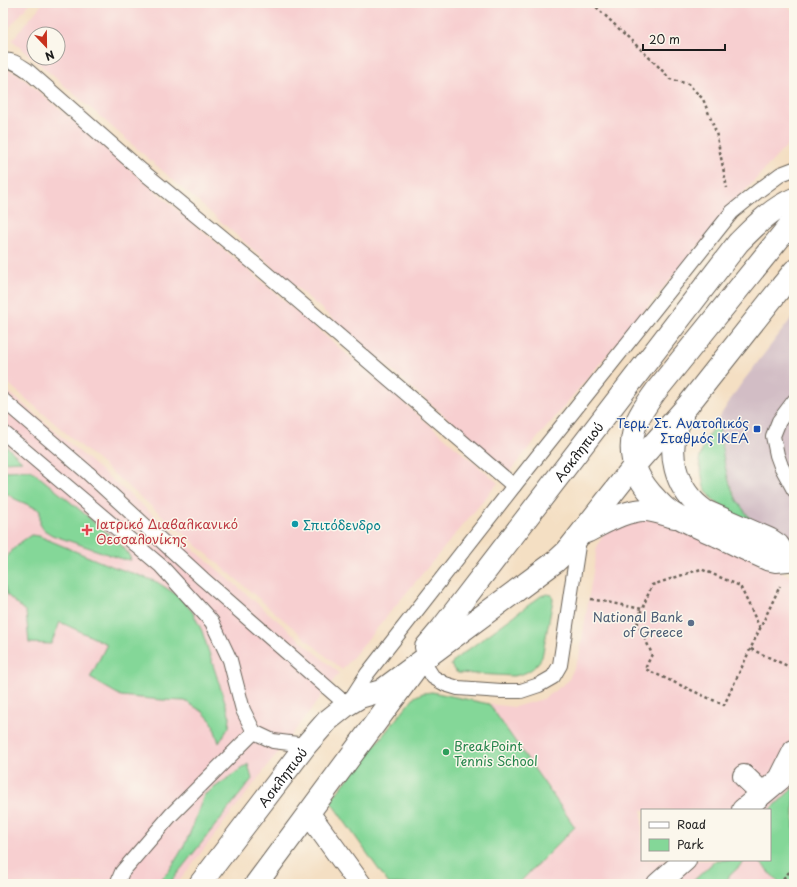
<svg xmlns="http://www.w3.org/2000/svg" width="797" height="887" viewBox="0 0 797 887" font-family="'Playpen Sans',sans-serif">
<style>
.built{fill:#f7cfd0;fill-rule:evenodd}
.industrial{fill:#d2bdc5}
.green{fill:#84d798;stroke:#507a5a}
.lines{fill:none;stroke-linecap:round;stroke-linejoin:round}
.lane-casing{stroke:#686056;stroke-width:16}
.street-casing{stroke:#686056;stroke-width:24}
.secondary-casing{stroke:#686056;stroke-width:24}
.primary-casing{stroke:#686056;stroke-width:24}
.path{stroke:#686056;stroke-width:2.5;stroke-dasharray:3 3;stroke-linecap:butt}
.lane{stroke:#fff;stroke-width:14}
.street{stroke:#fff;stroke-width:22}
.secondary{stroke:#fff;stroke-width:22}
.primary{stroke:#fff;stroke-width:22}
.transit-dot{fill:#1a4fb4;stroke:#fbf7ec;stroke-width:1.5}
.culture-dot{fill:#0f9aa8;stroke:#fbf7ec;stroke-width:1.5}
.health-dot{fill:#e0444e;stroke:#fbf7ec;stroke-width:1.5}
.service-dot{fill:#5c6f8a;stroke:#fbf7ec;stroke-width:1.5}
.leisure-dot{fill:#2e9e5b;stroke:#fbf7ec;stroke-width:1.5}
.labels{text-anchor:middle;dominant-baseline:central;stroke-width:3;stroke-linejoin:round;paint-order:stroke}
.transit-label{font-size:13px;fill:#164399;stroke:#fbf7ec;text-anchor:end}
.street-label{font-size:13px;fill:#1c1c1c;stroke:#fbf7ec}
.health-label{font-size:13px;fill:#be3a42;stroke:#fbf7ec;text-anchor:start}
.culture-label{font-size:13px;fill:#0d838f;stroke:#fbf7ec;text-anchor:start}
.service-label{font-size:13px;fill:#4e5e75;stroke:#fbf7ec;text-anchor:end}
.leisure-label{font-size:13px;fill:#27864d;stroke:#fbf7ec;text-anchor:start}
</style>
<rect width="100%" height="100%" fill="#fbf7ec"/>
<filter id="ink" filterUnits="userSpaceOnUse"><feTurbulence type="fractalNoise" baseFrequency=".025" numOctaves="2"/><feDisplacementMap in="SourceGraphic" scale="8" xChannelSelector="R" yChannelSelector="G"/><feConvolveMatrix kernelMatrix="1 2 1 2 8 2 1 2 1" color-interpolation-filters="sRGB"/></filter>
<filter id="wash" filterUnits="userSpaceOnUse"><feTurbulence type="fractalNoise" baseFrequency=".012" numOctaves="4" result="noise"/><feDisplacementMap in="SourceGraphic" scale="16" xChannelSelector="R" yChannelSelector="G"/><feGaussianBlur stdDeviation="0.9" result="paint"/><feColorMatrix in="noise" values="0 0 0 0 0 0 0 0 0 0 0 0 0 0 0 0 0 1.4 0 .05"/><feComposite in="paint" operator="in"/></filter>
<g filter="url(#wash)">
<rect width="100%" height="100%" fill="#f4dfc3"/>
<g class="built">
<polygon points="3,3 30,3 3,35"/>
<path d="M43,3h742l9,10v125l-51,55 -234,279 -497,-432zM34,34h24v24h-24z"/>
<polygon points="7,69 17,73 498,483 342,670 3,379 3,70"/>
<polygon points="3,387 339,673 177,884 3,884"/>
<path d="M640,518l38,6 116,54v306h-276l57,-57 -86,-123 25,3 29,-8 25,-18 11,-24 18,-110 7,-15zM642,810h128v50h-128z"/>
</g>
<polygon class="industrial" points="794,315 794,541 753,522 738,502 729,480 722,456 718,419 741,384"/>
<g class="green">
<path d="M718,419c4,29 6,58 20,83 5,7 10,14 15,20l-22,-9 -18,-13 -9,-13 -5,-27 7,-21z"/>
<polygon points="3,443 22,461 3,462"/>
<path d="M31,470c24,20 48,38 71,59 10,8 25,18 29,31l-9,-1 -70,-24 -8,-5 -4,-6v-14l-25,-11 -12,-8v-20z"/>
<polygon points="31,535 39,536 108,565 138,575 157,582 177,595 192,611 202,631 230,717 229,727 219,743 212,722 203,712 185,701 162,700 121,696 90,678 107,644 60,622 51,644 29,643 26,612 7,595 4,583 5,569 6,557 18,544"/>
<path d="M547,594l5,1 1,5 -11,57c-7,12 -15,17 -29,19l-55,-3 -4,-3 -3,-5 3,-5 87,-64z"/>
<polygon points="432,692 489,704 575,827 518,884 389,884 330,801 414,697 423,693"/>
<polygon points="248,764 252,779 169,884 156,884 169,871 184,846 192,828 204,795"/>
<polygon points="794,785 794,884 780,884 758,860 770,860 770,810 792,789"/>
<polygon points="716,860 746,860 721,884 690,884"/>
</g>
</g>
<g filter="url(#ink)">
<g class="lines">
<defs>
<g id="lane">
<path d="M3,61c9,-2 16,4 24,9l115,101 119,98 253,217"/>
<polyline points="3,400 88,473 203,579 347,705 367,674 514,486 732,212 758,191 781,174 794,169"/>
<polyline points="794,401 779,421 773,436 777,455 781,466 794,490"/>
<polyline points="3,432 161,566 212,622 230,660 243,710 254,732 273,741 306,745"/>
<polyline points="422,660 433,677 445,684 458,688 501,691 521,691 539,685 553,677 560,665 579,539"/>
<polyline points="117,884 122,872 171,815 254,732"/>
</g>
<g id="street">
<polyline points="744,776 762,793"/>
<polyline points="743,810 780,779 794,751"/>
<polyline points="309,814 360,884"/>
<polyline points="256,884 416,668"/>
<polyline points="658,884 685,860"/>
</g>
<g id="secondary">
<path d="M682,417c-18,33 -7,73 23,94l64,28 9,6 10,15 -12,1 -9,-2c-16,-7 -33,-15 -49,-23 -17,-8 -34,-14 -49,-25 -5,-3 -9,-8 -13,-12 -19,-19 -29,-42 -22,-69 3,-13 14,-28 22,-39l138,-171"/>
<path d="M586,532c18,-9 41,-23 61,-22 10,1 19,5 28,7"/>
<path id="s1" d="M426,647l16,-19 296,-385c17,-17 34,-35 56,-44"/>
<path id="s2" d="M200,884l106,-139 21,-24 20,-16 13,-8 21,-6 174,-129 12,-11 67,-85 54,-61 106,-134"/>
</g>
<polyline id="primary" points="783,285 794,280"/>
</defs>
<use href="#lane" class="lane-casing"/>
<use href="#street" class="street-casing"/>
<use href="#secondary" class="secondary-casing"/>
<use href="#primary" class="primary-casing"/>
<g class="path">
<polyline points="592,3 658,66 670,79 688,84 703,99 716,132 727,188"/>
<polyline points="591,599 642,609"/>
<polyline points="760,628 740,586 701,569 652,585 637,621 652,654 645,669 724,705 780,586"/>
<polyline points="751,649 794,669"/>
<polyline points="779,883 794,867"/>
</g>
<use href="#lane" class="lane"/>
<use href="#street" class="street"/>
<use href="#secondary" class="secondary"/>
<use href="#primary" class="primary"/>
</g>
</g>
<rect class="transit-dot" x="753" y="425" width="8" height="8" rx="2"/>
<circle class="culture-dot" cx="295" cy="524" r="4"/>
<path class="health-dot" d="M85 524h4v4h4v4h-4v4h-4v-4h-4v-4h4z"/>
<circle class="service-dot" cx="691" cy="623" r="4"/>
<circle class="leisure-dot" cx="446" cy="752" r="4"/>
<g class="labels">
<g class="transit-label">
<text x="749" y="422">Τερμ. Στ. Ανατολικός<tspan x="749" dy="15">Σταθμός ΙΚΕΑ</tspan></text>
</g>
<g class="street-label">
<text stroke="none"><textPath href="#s1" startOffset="248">Ασκληπιού</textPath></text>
<text stroke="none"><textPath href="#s2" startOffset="135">Ασκληπιού</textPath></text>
</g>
<g class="health-label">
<text x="96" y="523">Ιατρικό Διαβαλκανικό<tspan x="96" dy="15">Θεσσαλονίκης</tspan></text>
</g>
<g class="culture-label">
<text x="303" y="524">Σπιτόδενδρο</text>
</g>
<g class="service-label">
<text x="683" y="616">National Bank<tspan x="683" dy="15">of Greece</tspan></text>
</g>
<g class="leisure-label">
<text x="454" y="745">BreakPoint<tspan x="454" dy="15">Tennis School</tspan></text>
</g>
</g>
<rect width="797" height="887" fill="none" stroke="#fbf7ec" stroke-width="16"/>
<rect x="641" y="809" width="130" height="52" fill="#fbf7ec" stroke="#a29f99"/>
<rect x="649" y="822" width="20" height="6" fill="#ffffff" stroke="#a29f99"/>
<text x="677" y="829" font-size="12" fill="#1c1c1c">Road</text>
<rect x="649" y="839" width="20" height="12" fill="#84d798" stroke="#a29f99"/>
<text x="677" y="849" font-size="12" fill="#1c1c1c">Park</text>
<g transform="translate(46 46) rotate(158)"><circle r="19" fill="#fbf7ec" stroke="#a29f99"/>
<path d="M0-3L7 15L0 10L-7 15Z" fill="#c8321e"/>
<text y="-6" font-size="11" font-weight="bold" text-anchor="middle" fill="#1c1c1c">N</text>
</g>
<path d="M643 44v6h82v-6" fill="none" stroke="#1c1c1c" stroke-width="2"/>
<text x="649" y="44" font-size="12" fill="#1c1c1c" stroke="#fbf7ec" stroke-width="3" paint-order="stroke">20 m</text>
</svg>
